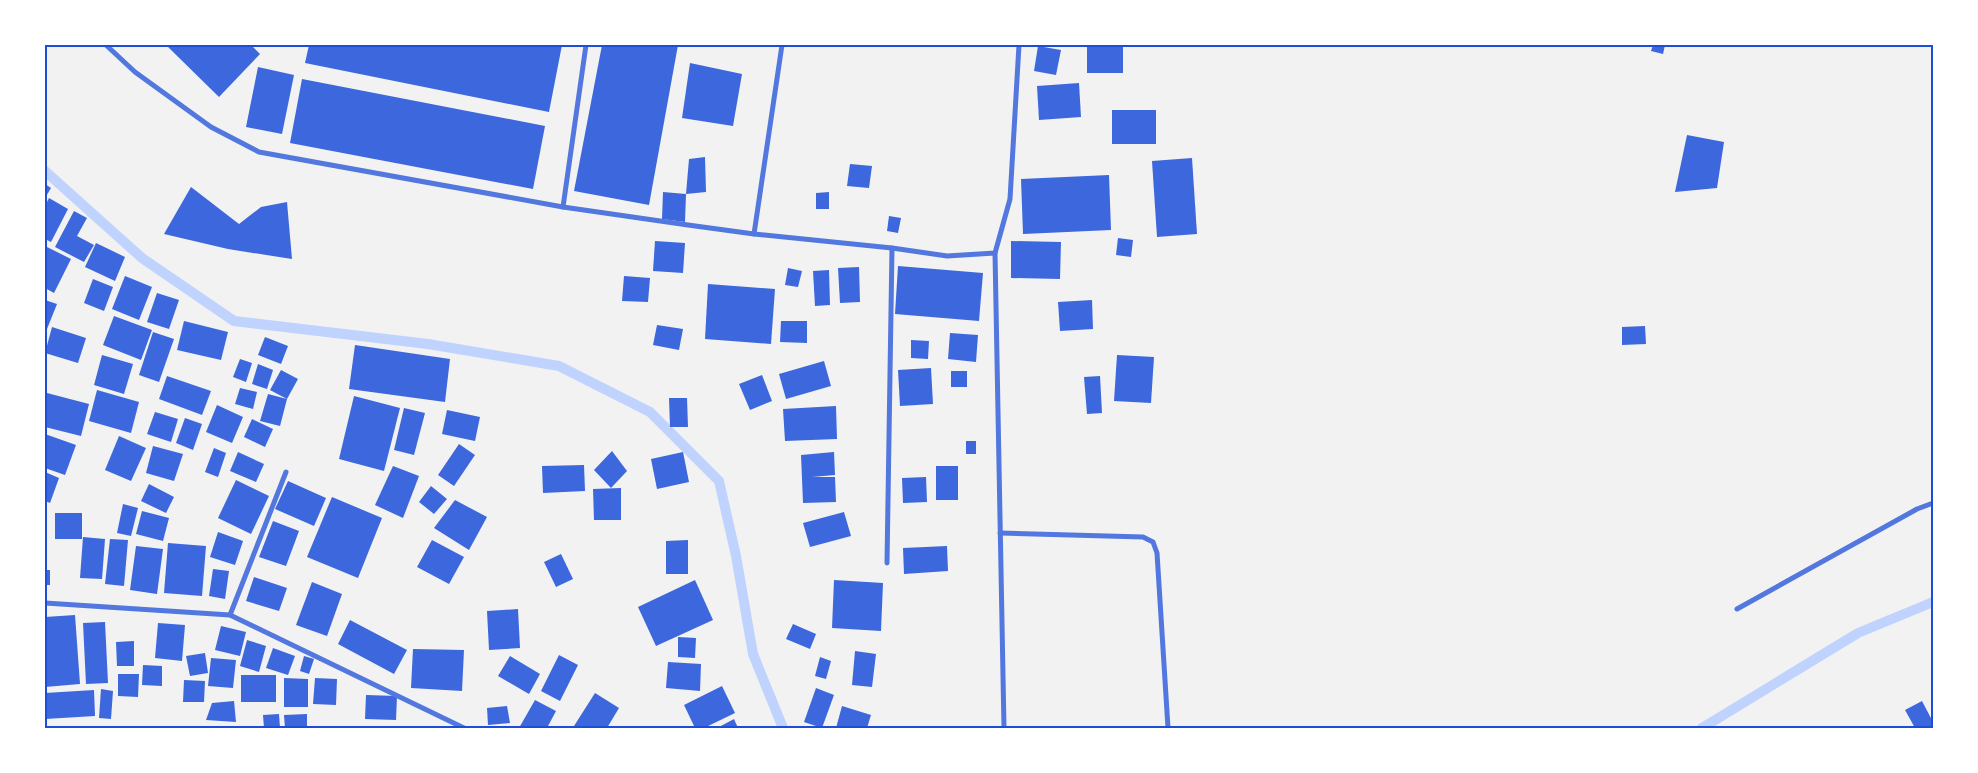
<svg xmlns="http://www.w3.org/2000/svg" width="1978" height="773" viewBox="0 0 1978 773" font-family="'Nunito Sans',sans-serif">
<style>
.lines{fill:none;stroke-linecap:round;stroke-linejoin:round}
.stream{stroke:#bfd3fe;stroke-width:10}
.building{fill:#3d67dc}
.minor{stroke:#5277de;stroke-width:5}
.neatline{fill:none;stroke:#1d4ed8;stroke-width:2}
</style>
<rect width="100%" height="100%" fill="#f2f2f2"/>
<g class="lines">
<g class="stream">
<polyline points="45,171 142,258 234,321 428,344 559,366 650,412 719,481 736,556 753,654 783,728"/>
<polyline points="1702,728 1858,633 1933,602"/>
</g>
</g>
<g class="building">
<polygon points="166,45 251,45 260,54 219,97"/>
<polygon points="309,45 562,45 549,112 305,63"/>
<polygon points="602,45 678,45 649,205 574,191"/>
<rect x="1087" y="45" width="36" height="28"/>
<polygon points="1653,45 1665,45 1663,54 1651,51"/>
<polygon points="1038,46 1061,50 1056,75 1034,71"/>
<polygon points="690,63 742,74 733,126 682,118"/>
<polygon points="258,67 294,75 282,134 246,127"/>
<polygon points="302,79 545,126 533,189 290,143"/>
<polygon points="1079,83 1081,117 1039,120 1037,86"/>
<rect x="1112" y="110" width="44" height="34"/>
<polygon points="1687,135 1724,142 1717,188 1675,192"/>
<polygon points="705,157 706,192 686,194 689,159"/>
<polygon points="1192,158 1197,234 1157,237 1152,161"/>
<polygon points="850,164 872,166 869,188 847,186"/>
<polygon points="1109,175 1111,230 1023,234 1021,179"/>
<polygon points="45,184 51,188 45,198"/>
<polygon points="191,187 239,224 261,207 287,202 292,259 228,249 164,234"/>
<polygon points="663,192 686,194 685,222 662,219"/>
<polygon points="829,192 829,209 816,209 816,193"/>
<polygon points="49,198 68,209 51,242 45,239 45,206"/>
<polygon points="74,211 87,218 77,236 94,245 84,262 55,247"/>
<polygon points="889,216 901,218 898,233 887,231"/>
<polygon points="1118,238 1133,240 1131,257 1116,255"/>
<polygon points="655,241 685,243 683,273 653,271"/>
<polygon points="1011,241 1061,242 1060,279 1011,278"/>
<polygon points="96,243 125,257 115,281 85,267"/>
<polygon points="45,246 71,259 54,293 45,288"/>
<polygon points="898,266 983,273 979,321 895,314"/>
<polygon points="859,267 860,302 840,303 838,268"/>
<polygon points="788,268 802,271 798,287 785,285"/>
<polygon points="829,270 830,305 815,306 813,271"/>
<polygon points="125,276 152,287 139,320 112,309"/>
<polygon points="624,276 650,278 648,302 622,301"/>
<polygon points="93,279 113,287 104,311 84,303"/>
<polygon points="708,284 775,289 771,344 705,339"/>
<polygon points="157,293 179,300 169,329 147,322"/>
<polygon points="45,300 57,304 45,334"/>
<polygon points="1092,300 1093,329 1060,331 1058,302"/>
<polygon points="114,316 152,330 141,360 103,345"/>
<polygon points="184,321 228,332 221,360 177,350"/>
<polygon points="781,321 807,321 807,343 780,342"/>
<polygon points="657,325 683,329 679,350 653,345"/>
<polygon points="1645,326 1646,344 1622,345 1622,327"/>
<polygon points="52,327 86,338 78,363 45,353"/>
<polygon points="153,332 174,339 159,382 139,375"/>
<polygon points="950,333 978,335 976,362 948,359"/>
<polygon points="265,337 288,346 281,364 258,355"/>
<polygon points="911,340 929,341 928,359 911,358"/>
<polygon points="355,345 450,359 445,402 349,389"/>
<polygon points="102,355 133,364 124,394 94,385"/>
<polygon points="1117,355 1154,357 1151,403 1114,401"/>
<polygon points="240,359 252,363 246,382 233,377"/>
<polygon points="824,361 831,386 786,399 779,374"/>
<polygon points="258,364 273,370 267,389 252,384"/>
<polygon points="931,368 933,404 900,406 898,370"/>
<polygon points="281,370 298,379 287,399 280,426 260,421 268,394 287,399 270,390"/>
<rect x="951" y="371" width="16" height="16"/>
<polygon points="762,375 772,401 750,410 739,384"/>
<polygon points="167,376 211,391 202,415 159,399"/>
<polygon points="1100,376 1102,413 1087,414 1084,377"/>
<polygon points="240,388 257,392 253,409 235,404"/>
<polygon points="97,390 139,402 131,433 89,421"/>
<polygon points="47,393 89,404 81,436 45,427 45,401"/>
<polygon points="354,396 400,408 384,471 339,459"/>
<polygon points="669,398 687,398 688,427 670,427"/>
<polygon points="217,405 243,417 232,443 206,432"/>
<polygon points="836,406 837,439 785,441 783,409"/>
<polygon points="404,408 425,413 414,455 394,450"/>
<polygon points="447,410 480,417 475,441 442,434"/>
<polygon points="155,412 178,419 171,442 147,434"/>
<polygon points="185,418 202,424 193,450 176,443"/>
<polygon points="252,419 273,429 265,447 244,437"/>
<polygon points="45,434 76,445 65,475 45,468"/>
<polygon points="119,436 146,448 131,481 105,470"/>
<rect x="966" y="441" width="10" height="13"/>
<polygon points="459,444 475,455 454,486 438,475"/>
<polygon points="153,446 183,454 174,481 146,473"/>
<polygon points="214,448 226,453 218,477 205,472"/>
<polygon points="612,451 627,471 611,488 594,470"/>
<polygon points="238,452 264,464 256,482 230,471"/>
<polygon points="683,452 689,482 657,489 651,459"/>
<polygon points="834,452 835,475 812,477 835,477 836,502 803,503 801,455"/>
<polygon points="584,465 585,491 543,493 542,466"/>
<polygon points="393,466 419,476 403,518 375,505"/>
<rect x="936" y="466" width="22" height="34"/>
<polygon points="45,472 59,478 50,503 45,501"/>
<polygon points="926,477 927,502 903,503 902,478"/>
<polygon points="236,480 269,496 251,534 218,518"/>
<polygon points="288,481 326,498 314,526 275,509"/>
<polygon points="149,484 174,497 166,513 141,501"/>
<polygon points="431,486 447,499 434,514 419,502"/>
<polygon points="621,488 621,520 594,520 593,489"/>
<polygon points="332,497 382,518 358,578 307,557"/>
<polygon points="455,500 487,517 469,550 434,528"/>
<polygon points="123,504 138,508 131,536 117,533"/>
<polygon points="142,511 169,518 163,541 136,534"/>
<polygon points="844,512 851,536 810,547 803,523"/>
<rect x="55" y="513" width="27" height="26"/>
<polygon points="273,521 299,531 286,566 259,557"/>
<polygon points="218,532 243,541 235,565 210,557"/>
<polygon points="83,537 105,539 102,579 80,578"/>
<polygon points="110,539 128,540 124,586 105,584"/>
<polygon points="432,540 464,557 449,584 417,567"/>
<polygon points="688,540 688,574 666,574 666,541"/>
<polygon points="168,543 206,546 202,596 164,593"/>
<polygon points="136,546 163,549 157,594 130,590"/>
<polygon points="947,546 948,571 904,574 903,548"/>
<polygon points="561,554 573,579 556,587 544,562"/>
<polygon points="213,569 229,571 225,599 209,596"/>
<rect x="45" y="570" width="5" height="15"/>
<polygon points="254,577 287,588 279,611 246,601"/>
<polygon points="695,580 713,620 656,646 638,607"/>
<polygon points="834,580 883,583 881,631 832,628"/>
<polygon points="312,582 342,594 327,636 296,625"/>
<polygon points="518,609 520,648 489,650 487,611"/>
<polygon points="75,615 80,684 45,687 45,617"/>
<polygon points="350,620 407,650 394,674 338,644"/>
<polygon points="105,622 108,683 86,684 83,623"/>
<polygon points="158,623 185,625 182,661 155,658"/>
<polygon points="793,624 816,634 810,649 786,639"/>
<polygon points="221,626 246,632 240,656 215,650"/>
<polygon points="678,637 696,638 695,658 678,657"/>
<polygon points="247,640 266,646 259,672 240,666"/>
<polygon points="134,641 134,666 117,666 116,642"/>
<polygon points="273,648 295,656 288,675 266,668"/>
<polygon points="413,649 464,650 462,691 411,688"/>
<polygon points="855,651 876,654 872,687 852,685"/>
<polygon points="205,653 208,673 190,676 186,656"/>
<polygon points="559,655 578,665 560,701 541,691"/>
<polygon points="304,656 314,659 309,674 300,671"/>
<polygon points="510,656 540,674 529,694 498,676"/>
<polygon points="820,657 831,661 826,679 815,676"/>
<polygon points="211,658 236,660 233,688 208,686"/>
<polygon points="668,662 701,664 700,691 666,688"/>
<polygon points="143,665 162,666 162,686 142,685"/>
<polygon points="118,674 139,674 138,697 118,696"/>
<rect x="241" y="675" width="35" height="27"/>
<polygon points="284,678 308,679 308,707 284,707"/>
<polygon points="315,678 337,679 336,705 313,704"/>
<polygon points="184,680 205,681 204,702 183,702"/>
<polygon points="722,686 735,713 704,728 695,728 684,705"/>
<polygon points="816,688 834,695 822,728 804,722"/>
<polygon points="101,689 113,691 111,719 99,718"/>
<polygon points="94,690 95,716 45,719 45,693"/>
<polygon points="595,693 619,708 607,728 577,728 574,726"/>
<polygon points="366,695 397,696 396,720 365,719"/>
<polygon points="535,700 556,711 547,728 519,728"/>
<polygon points="234,701 236,722 206,720 212,703"/>
<polygon points="1922,701 1933,722 1933,728 1915,728 1905,710"/>
<polygon points="507,706 510,723 488,725 487,708"/>
<polygon points="842,706 871,715 867,728 836,728"/>
<polygon points="279,714 280,728 264,728 263,715"/>
<polygon points="307,714 307,728 285,728 284,715"/>
<polygon points="734,719 738,728 717,728"/>
</g>
<g class="lines">
<g class="minor">
<polyline points="106,45 135,72 211,127 259,152 563,207 688,225 754,234 892,248 947,256 995,253 1010,199 1019,45"/>
<polyline points="563,207 586,45"/>
<polyline points="754,234 782,45"/>
<polyline points="995,253 1004,728"/>
<polyline points="1000,533 1143,537 1153,542 1157,553 1168,728"/>
<polyline points="887,563 892,248"/>
<polyline points="45,603 230,615 464,728"/>
<polyline points="1737,609 1917,509 1933,503"/>
<polyline points="230,615 286,472"/>
</g>
</g>
<rect width="1978" height="773" fill="none" stroke="#ffffff" stroke-width="92"/>
<rect x="46" y="46" width="1886" height="681" class="neatline"/>
</svg>
